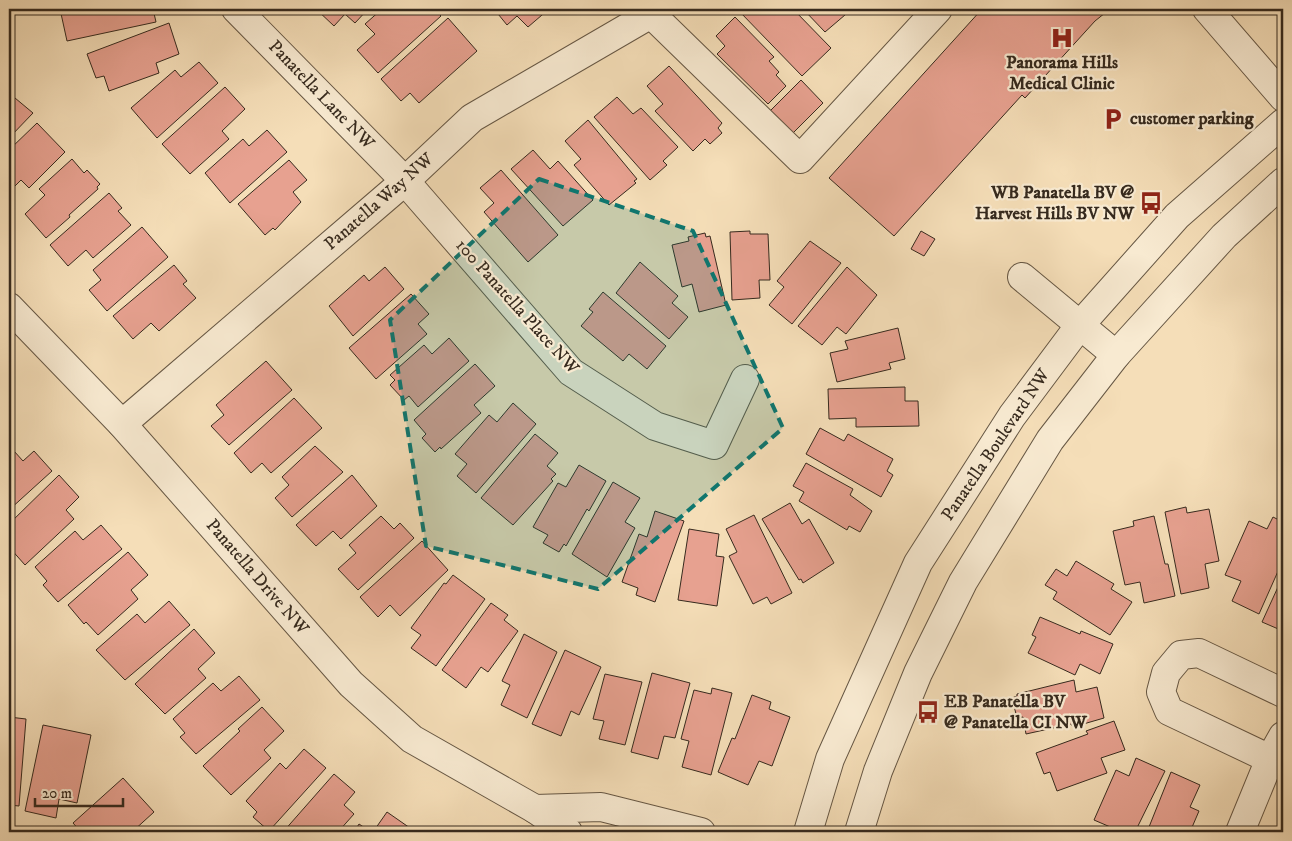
<svg xmlns="http://www.w3.org/2000/svg" width="1292" height="841" viewBox="0 0 1292 841" font-family="'IM FELL DW Pica',serif">
<style>
.building{fill:#e7a190;stroke:#362a1e}
.lines{fill:none;stroke-linecap:round;stroke-linejoin:round}
.minor-casing{stroke:#665744;stroke-width:30}
.minor{stroke:#f8ead1;stroke-width:28}
.marked{fill:#0f766e;fill-opacity:0.2;stroke:#0f766e;stroke-width:4;stroke-dasharray:10 6;stroke-linejoin:round}
.labels{text-anchor:middle;dominant-baseline:central;stroke-width:4.5;stroke-linejoin:round;paint-order:stroke}
.poi-label{font-size:18px;font-weight:bold;fill:#362a1e;stroke:#f8ead1;text-anchor:start}
.street-label{font-size:18px;fill:#362a1e;stroke:#f8ead1}
</style>
<rect width="100%" height="100%" fill="#f5deb8"/>
<filter id="stains"><feTurbulence type="fractalNoise" baseFrequency=".004" numOctaves="4"/><feColorMatrix values="0 0 0 0 .2 0 0 0 0 .09 0 0 0 0 .02 0 0 0 .5 -.17"/></filter>
<radialGradient id="worn" r=".72"><stop offset=".6" stop-color="#630" stop-opacity="0"/><stop offset="1" stop-color="#630" stop-opacity=".3"/></radialGradient>
<g class="building">
<polygon points="60,9 153,9 156,22 67,41"/>
<polygon points="316,9 368,9 355,23 345,14 334,26"/>
<polygon points="382,9 434,9 441,16 378,73 357,50 375,34 365,24"/>
<polygon points="494,9 549,9 528,27 517,16 507,25"/>
<polygon points="742,9 793,9 831,48 802,76 739,11"/>
<polygon points="803,9 852,9 825,32"/>
<polygon points="982,9 1110,9 1095,21 1025,98 1022,95 894,236 829,178"/>
<polygon points="735,17 774,57 769,61 779,72 776,75 786,86 768,104 717,54 725,46 716,36"/>
<polygon points="448,18 477,51 419,103 410,93 401,101 381,79"/>
<polygon points="169,23 179,54 156,63 159,73 109,91 104,76 96,78 87,54"/>
<polygon points="199,62 218,83 157,138 131,108 175,70 181,77"/>
<polygon points="669,66 722,123 718,128 722,133 710,144 705,139 693,151 655,111 663,104 647,86"/>
<polygon points="801,80 823,103 790,136 768,113"/>
<polygon points="225,87 245,109 222,131 229,139 190,174 162,144"/>
<polygon points="9,93 33,113 9,138"/>
<polygon points="617,97 633,114 641,108 678,147 663,161 667,165 650,180 594,117"/>
<polygon points="588,120 637,179 634,181 636,183 609,205 574,165 581,159 565,141"/>
<polygon points="37,123 65,152 29,188 21,180 9,192 9,150"/>
<polygon points="267,130 287,152 230,203 205,173 243,139 249,146"/>
<polygon points="533,150 550,169 558,161 593,200 563,226 511,169"/>
<polygon points="72,159 84,173 87,170 100,184 97,187 98,189 69,215 70,217 46,238 25,214 45,195 39,189"/>
<polygon points="289,160 307,180 293,192 301,202 275,230 273,228 265,235 238,204"/>
<polygon points="501,170 558,235 528,262 484,212 494,203 480,188"/>
<polygon points="109,193 122,208 118,211 131,225 93,258 86,250 68,266 50,245"/>
<polygon points="142,227 168,257 107,311 89,290 101,280 93,270"/>
<polygon points="750,231 750,234 768,234 770,280 759,280 760,298 732,300 730,232"/>
<polygon points="921,231 935,239 924,256 911,249"/>
<polygon points="705,233 706,237 710,236 726,305 699,312 692,284 682,287 672,245 689,241 688,237"/>
<polygon points="810,241 841,263 792,324 769,305 784,287 777,281"/>
<polygon points="640,262 678,296 672,303 688,317 669,339 616,293"/>
<polygon points="174,265 187,281 183,284 196,298 159,331 151,323 133,339 113,316"/>
<polygon points="385,267 404,289 353,336 329,306 364,275 369,281"/>
<polygon points="847,267 877,295 846,334 837,327 822,345 798,326"/>
<polygon points="603,292 666,346 647,369 629,354 623,361 581,326 593,312 589,309"/>
<polygon points="411,294 429,314 418,324 427,334 376,379 349,348"/>
<polygon points="898,328 905,359 889,363 891,369 837,382 830,353 848,349 845,341"/>
<polygon points="449,338 469,361 418,407 409,396 404,400 390,385 395,380 390,375 424,345 432,354"/>
<polygon points="266,361 292,390 229,445 211,426 224,415 216,405"/>
<polygon points="475,364 495,386 474,405 481,413 441,449 440,447 435,452 422,438 426,434 414,420"/>
<polygon points="905,387 905,401 918,401 919,426 856,427 856,418 829,419 828,389"/>
<polygon points="294,398 322,428 271,473 262,463 251,473 234,453"/>
<polygon points="513,403 536,424 476,493 457,476 467,464 455,454 489,415 497,422"/>
<polygon points="820,428 844,441 848,434 893,459 887,471 893,475 881,497 806,454"/>
<polygon points="535,434 558,453 547,466 556,474 551,479 553,481 513,525 481,498"/>
<polygon points="315,446 343,472 292,517 275,498 289,485 282,477"/>
<polygon points="14,451 23,461 34,451 52,471 9,510 9,456"/>
<polygon points="806,463 853,489 850,495 872,511 860,532 849,526 847,530 799,501 804,492 793,486"/>
<polygon points="579,465 606,481 589,511 587,509 566,546 564,544 559,552 543,543 548,535 533,527 558,483 566,487"/>
<polygon points="59,475 79,497 66,510 74,519 25,565 9,547 9,524"/>
<polygon points="352,475 377,506 341,539 333,531 316,546 296,525"/>
<polygon points="613,482 640,498 625,522 635,528 607,577 572,554"/>
<polygon points="790,503 802,524 809,519 834,563 803,583 801,579 799,580 762,519"/>
<polygon points="1186,507 1187,513 1209,509 1219,561 1205,564 1209,588 1181,594 1165,512"/>
<polygon points="655,511 684,521 655,602 636,595 638,588 622,582 639,534 647,537"/>
<polygon points="754,515 792,593 771,604 767,597 753,604 729,556 737,552 726,529"/>
<polygon points="381,516 394,529 400,523 414,538 358,590 338,569 356,553 349,545"/>
<polygon points="1154,516 1165,564 1168,564 1175,596 1144,603 1140,582 1125,585 1113,531 1134,526 1133,521"/>
<polygon points="1273,517 1283,522 1283,560 1259,614 1232,601 1241,581 1225,575 1249,521 1267,529"/>
<polygon points="101,525 122,549 58,602 43,585 47,581 35,567 75,531 83,540"/>
<polygon points="689,529 719,534 716,556 724,557 717,606 678,600"/>
<polygon points="422,541 448,570 400,616 390,605 378,617 360,597"/>
<polygon points="128,552 148,575 131,590 138,599 98,635 86,622 84,624 68,605"/>
<polygon points="1076,561 1114,584 1111,589 1132,602 1110,635 1053,599 1057,592 1045,585 1056,569 1067,576"/>
<polygon points="453,575 485,599 436,666 411,648 421,635 411,628 444,583 446,584"/>
<polygon points="1283,576 1283,631 1262,622"/>
<polygon points="169,601 190,625 125,680 96,650 137,614 145,623"/>
<polygon points="491,603 508,615 504,620 518,631 488,672 481,667 466,688 442,670"/>
<polygon points="1040,617 1080,634 1081,631 1113,644 1100,674 1080,664 1075,675 1028,653 1036,637 1032,635"/>
<polygon points="194,629 215,653 198,669 206,678 165,714 135,684"/>
<polygon points="524,634 557,652 527,718 501,705 510,685 502,681"/>
<polygon points="565,650 601,667 579,715 571,711 561,736 532,724"/>
<polygon points="652,673 690,683 675,738 664,736 658,759 631,752"/>
<polygon points="605,674 642,682 625,745 599,739 604,721 593,719"/>
<polygon points="239,676 260,700 196,754 180,737 185,733 173,719 213,683 221,691"/>
<polygon points="1074,680 1076,692 1097,687 1104,718 1073,727 1071,724 1026,734 1023,717 1017,718 1012,698 1017,696 1017,694"/>
<polygon points="712,688 732,693 711,775 682,767 689,741 681,739 694,690 711,694"/>
<polygon points="752,695 771,702 769,709 790,717 772,766 759,761 748,785 718,772 732,738 735,739"/>
<polygon points="262,707 284,731 264,750 271,758 231,795 203,766 240,731 238,729"/>
<polygon points="9,717 26,719 19,806 9,805"/>
<polygon points="1114,721 1125,750 1101,758 1107,773 1057,791 1050,772 1044,774 1036,753 1088,734 1086,731"/>
<polygon points="43,725 91,735 77,803 59,799 56,818 25,811"/>
<polygon points="304,749 326,768 269,831 253,817 257,812 246,801 280,763 286,769"/>
<polygon points="1136,758 1165,771 1135,832 1122,832 1094,820 1116,770 1129,776"/>
<polygon points="1171,772 1200,785 1190,807 1199,811 1190,832 1147,832"/>
<polygon points="334,774 355,792 344,805 354,814 338,832 283,832"/>
<polygon points="123,778 154,812 132,832 81,832 73,823"/>
<polygon points="387,812 410,828 407,832 373,832"/>
<polygon points="359,824 371,832 354,832"/>
</g>
<g class="lines">
<defs>
<g id="minor">
<polyline points="236,9 405,181 571,372 655,426 714,445 745,379"/>
<polyline points="1207,9 1283,97"/>
<polyline points="651,14 800,159 938,9"/>
<polyline points="1022,277 1116,355"/>
<polyline points="9,307 122,424 351,684 412,739 535,809 568,832"/>
<polyline points="122,424 405,181 472,118 651,14 657,9"/>
<polyline points="1270,759 1169,711 1161,692 1166,673 1181,655 1199,653 1283,693"/>
<polyline points="535,809 601,807 701,832"/>
<polyline points="808,832 830,759 918,563 1012,416 1080,325 1177,216 1283,123"/>
<polyline points="859,832 878,771 918,673 963,582 1050,440 1116,355 1224,236 1283,182"/>
<polyline points="1240,832 1270,759 1283,736"/>
</g>
</defs>
<use href="#minor" class="minor-casing"/>
<use href="#minor" class="minor"/>
</g>
<path class="marked" d="M539,179l154,52 90,197 -185,161 -172,-43 -36,-226z"/>
<defs>
<symbol id="hospital-bare" viewBox="-9 -9 18 18"><path d="M-5-5h3v3.5h4V-5h3V5h-3V1.5h-4V5h-3Z" fill="#8f2418" stroke="#f8ead1" stroke-width="2.5" paint-order="stroke"/></symbol>
<symbol id="parking-bare" viewBox="-9 -9 18 18"><path d="M-3.5-5.5H1a3.5 3.5 0 0 1 0 7H-1V5.5H-3.5ZM-1-3.4V-.6H.8a1.4 1.4 0 0 0 0-2.8Z" fill="#8f2418" stroke="#f8ead1" stroke-width="2.5" paint-order="stroke"/></symbol>
<symbol id="bus-bare" viewBox="-9 -9 18 18"><path d="M-5-6H5V4H4V6H2V4H-2V6H-4V4H-5ZM-3.5-4V0h7V-4ZM-3.5 1.2v1.5H-2V1.2ZM2 1.2v1.5H3.5V1.2Z" fill="#8f2418" stroke="#f8ead1" stroke-width="2.5" paint-order="stroke"/></symbol>
</defs>
<g fill-rule="evenodd">
<use href="#hospital-bare" x="1046" y="22" width="32" height="32"/>
<use href="#parking-bare" x="1097" y="103" width="32" height="32"/>
<use href="#bus-bare" x="1135" y="187" width="32" height="32"/>
<use href="#bus-bare" x="912" y="696" width="32" height="32"/>
</g>
<g class="labels">
<g class="poi-label">
<text x="1062" y="63" text-anchor="middle">Panorama Hills<tspan x="1062" dy="21">Medical Clinic</tspan></text>
<text x="1130" y="119">customer parking</text>
<text x="1134" y="193" text-anchor="end">WB Panatella BV @<tspan x="1134" dy="21">Harvest Hills BV NW</tspan></text>
<text x="944" y="702">EB Panatella BV<tspan x="944" dy="21">@ Panatella CI NW</tspan></text>
</g>
<g class="street-label">
<text transform="translate(321 95) rotate(46)">Panatella Lane NW</text>
<text transform="translate(379 202) rotate(-41)">Panatella Way NW</text>
<text transform="translate(517 307) rotate(48)">100 Panatella Place NW</text>
<text transform="translate(996 445) rotate(-56)">Panatella Boulevard NW</text>
<text transform="translate(257 577) rotate(49)">Panatella Drive NW</text>
</g>
</g>
<rect width="1292" height="841" fill="none" stroke="#f5deb8" stroke-width="30"/>
<rect x="10" y="10" width="1272" height="821" fill="none" stroke="#362a1e" stroke-width="2.5"/>
<rect x="15" y="15" width="1262" height="811" fill="none" stroke="#362a1e"/>
<path d="M35 798v8h88v-8" fill="none" stroke="#362a1e" stroke-width="2.5"/>
<text x="42" y="798" font-size="15" fill="#362a1e" stroke="#f8ead1" stroke-width="4" paint-order="stroke">20 m</text>
<rect width="100%" height="100%" filter="url(#stains)"/>
<rect width="100%" height="100%" fill="url(#worn)"/>
</svg>
